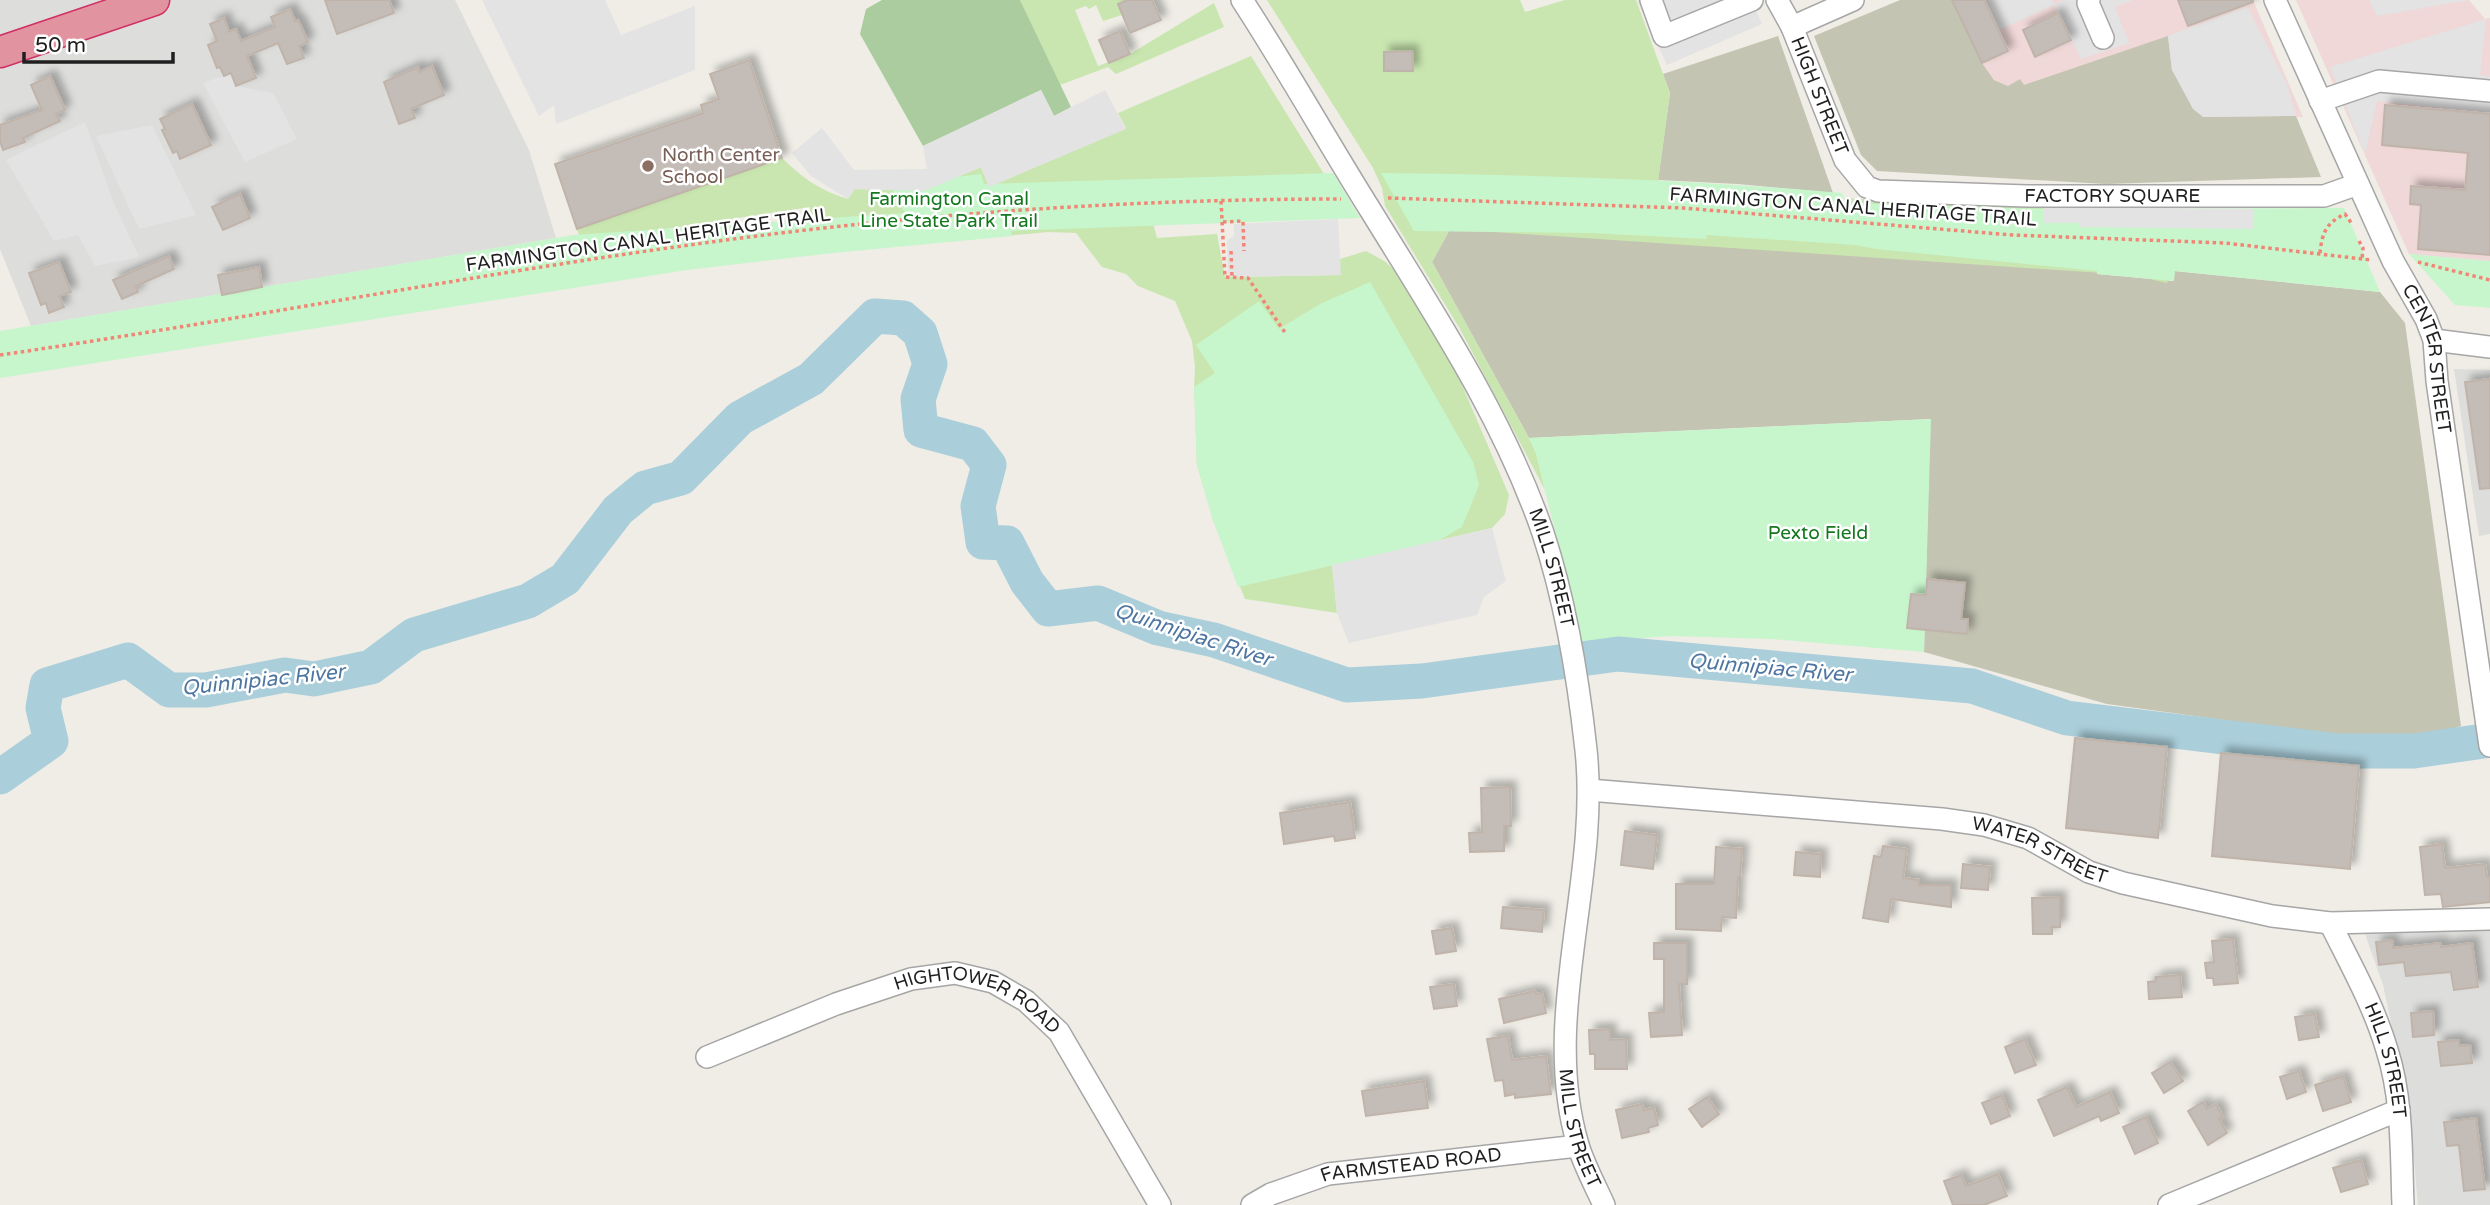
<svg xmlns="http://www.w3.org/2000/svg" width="2490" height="1205" viewBox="0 0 2490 1205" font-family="'Varela Round',sans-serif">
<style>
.residential{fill:#dddddc}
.commercial{fill:#efd8d7}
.construction{fill:#c3c4b2}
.grass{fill:#c9e6b0}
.forest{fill:#aacc9e}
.park{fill:#c7f6cc}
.parking{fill:#e3e3e3}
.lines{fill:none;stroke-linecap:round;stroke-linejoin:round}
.river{stroke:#aaceda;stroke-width:35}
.building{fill:#c4bcb6;stroke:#c0b4aa;stroke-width:2;filter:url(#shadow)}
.minor-casing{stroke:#a6a6a6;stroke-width:24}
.highway-casing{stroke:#d03164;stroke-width:33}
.path{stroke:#f18676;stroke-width:3.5;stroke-dasharray:3.5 3.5;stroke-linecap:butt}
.minor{stroke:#fff;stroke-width:21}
.highway{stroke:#e194a0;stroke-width:30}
.education-dot{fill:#8d6e63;stroke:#fff;stroke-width:2.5}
.labels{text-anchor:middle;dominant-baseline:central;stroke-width:5;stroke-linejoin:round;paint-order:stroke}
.street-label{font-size:19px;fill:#1f1f1f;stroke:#fff}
.education-label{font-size:19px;fill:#785e54;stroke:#fff;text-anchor:start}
.park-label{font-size:19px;fill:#13781e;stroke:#fff}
.water-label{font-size:21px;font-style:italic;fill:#4f76a1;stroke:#fff}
</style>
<defs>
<filter id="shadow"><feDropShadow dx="6" dy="-6" stdDeviation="3.5" flood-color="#0004"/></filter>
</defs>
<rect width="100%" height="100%" fill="#efede6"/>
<g class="residential">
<polygon points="0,0 455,0 529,150 556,238 31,326 0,249"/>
<polygon points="2454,369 2490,370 2490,534 2479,536"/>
<polygon points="2490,930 2490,1205 2418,1205 2409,1106 2383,985 2365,934"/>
</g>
<g class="commercial">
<polygon points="1952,0 2253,0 2303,117 2203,117 2193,109 2023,86 2008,86 1994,80 1982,63"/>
<polygon points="2296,0 2469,0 2485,19 2490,18 2490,261 2409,254"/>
</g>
<g class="construction">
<polygon points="1900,0 1952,0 1982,63 1994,80 2008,86 2020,79 2024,85 2168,36 2172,70 2204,117 2296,116 2321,177 2106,184 1877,171 1861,155 1814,36"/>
<polygon points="1778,36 1833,193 1738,184 1658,180 1670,93 1663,74"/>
<polygon points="1449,231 1591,233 2098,271 2097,274 2173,281 2174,271 2380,292 2405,323 2461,726 2425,737 2370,740 2107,704 1924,652 1930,419 1529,438 1432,262"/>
</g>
<g class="grass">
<polygon points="1020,0 1128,0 1118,4 1122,15 1103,21 1096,5 1089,9 1086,6 1075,10 1098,66 1130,54 1214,3 1224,27 1116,74 1108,67 1060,85"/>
<polygon points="1267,0 1520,0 1525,12 1565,0 1636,0 1670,93 1657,190 2043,207 2043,223 2175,256 2167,283 2132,275 1450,229 1432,262 1529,438 1536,453 1545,490 1460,329 1385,206 1382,188 1373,168"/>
<path d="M1251,56l73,118 -14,10 -501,37 1,-14 -229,35 -4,-13 205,-71c22,21 37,32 66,41l6,-10 70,2 57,-24 8,20 137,-59 -8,-15z"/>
<polygon points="1149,208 1157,238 1217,234 1225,277 1340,275 1340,259 1366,251 1386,262 1397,273 1456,371 1509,495 1505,514 1492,528 1332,565 1337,613 1245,599 1213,520 1197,465 1194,387 1195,367 1192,341 1175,301 1138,286 1126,274 1102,267 1076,233 1048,232 943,242"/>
</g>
<polygon class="forest" points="882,0 1020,0 1071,107 1054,116 1041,90 923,146 860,34 866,9"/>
<g class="park">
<polygon points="1333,173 1360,218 1011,231 1012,236 833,253 687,270 0,378 0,331 573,235 905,213 890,185 981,174 984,184"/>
<path d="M1381,173c154,2 307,6 461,20l4,10 195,6 303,-1 36,84 -205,-21 -1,10 -77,-7v-3l-221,-22 -20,-4 -150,-10 1,4 -116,-6 -177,-2z"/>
<polygon points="2409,254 2490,261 2490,308 2455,305"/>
<polygon points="1370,282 1473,462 1479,485 1462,527 1438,541 1238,587 1213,520 1197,465 1194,387 1215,373 1196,345 1259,301 1279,329 1320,304"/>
<polygon points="1931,419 1924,652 1771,639 1672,636 1582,642 1536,453 1529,438"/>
</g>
<g class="parking">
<polygon points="482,0 605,0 621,35 695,6 695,70 556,124 554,105 539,116"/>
<polygon points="1637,0 1751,0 1762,24 1667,65"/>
<polygon points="1985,0 2052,0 2054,4 2063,0 2133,0 2115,7 2129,43 2081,59 2054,5 1999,30"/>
<polygon points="2369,0 2469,0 2377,16"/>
<polygon points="2247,7 2287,84 2296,116 2203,117 2193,109 2172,70 2168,36"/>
<polygon points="2486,19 2480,75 2490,77 2490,113 2377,101 2365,154 2330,67"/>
<polygon points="231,73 236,86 273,93 297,139 245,162 203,83"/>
<polygon points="1041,90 1054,116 1105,90 1126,129 989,187 981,167 924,191 855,189 848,199 811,176 792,153 822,128 854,170 927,169 923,146"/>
<polygon points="85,122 113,201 139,257 95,266 78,235 54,241 6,160"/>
<polygon points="152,125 196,215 139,229 96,136"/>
<polygon points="2043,207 2253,209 2253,229 2079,227 2079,223 2043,223"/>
<polygon points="1338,219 1341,275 1228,277 1227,240 1234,236 1234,224"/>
<polygon points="1492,528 1506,581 1484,597 1477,615 1349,643 1337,613 1332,565"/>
</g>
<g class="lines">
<polyline class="river" points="0,777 51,741 43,708 47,685 128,660 169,690 206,690 285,675 314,679 371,667 414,635 528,601 565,579 618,510 645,488 681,478 740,418 811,379 875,316 903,318 920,333 930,364 918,399 921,430 973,444 989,465 978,506 983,542 1007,543 1027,582 1048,609 1098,603 1158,628 1214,640 1347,685 1422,681 1618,654 1972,686 2067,718 2339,751 2414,751 2490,740"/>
</g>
<g class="building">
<polygon points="325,0 389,0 394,13 337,34"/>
<polygon points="1128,0 1152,0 1161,20 1130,33 1118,4"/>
<polygon points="1952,0 1984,0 2008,51 1982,63"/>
<polygon points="2178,0 2253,0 2253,2 2188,26"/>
<polygon points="290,9 295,21 298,20 308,42 299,46 304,58 287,64 278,43 247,56 256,78 236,86 231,73 224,76 220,67 217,68 208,45 217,41 210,24 224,18 229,32 236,29 241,41 275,27 271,17"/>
<polygon points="2058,13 2071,40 2035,57 2023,30"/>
<polygon points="1120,31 1130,54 1109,63 1099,40"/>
<polygon points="1412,51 1413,71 1384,71 1384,52"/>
<polygon points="749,60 782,158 577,229 555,164 703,113 701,105 719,99 710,74"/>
<polygon points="432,66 444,95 411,109 415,118 399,124 384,82 418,67 419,72"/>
<polygon points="50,76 65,110 56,114 60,121 23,138 25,142 3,150 0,141 0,125 42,110 31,85"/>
<polygon points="192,104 211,145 180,159 177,151 173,153 162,130 165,129 160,119"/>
<polygon points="2385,105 2490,114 2490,255 2418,249 2421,205 2410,204 2411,186 2465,190 2468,153 2382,145"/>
<polygon points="240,194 250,218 223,230 212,207"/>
<polygon points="169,256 174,269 136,286 138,292 122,299 113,280"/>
<polygon points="59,262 71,292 59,296 64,307 49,313 46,303 41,305 29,273"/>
<polygon points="259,267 262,287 222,295 218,275"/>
<polygon points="2490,379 2490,488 2480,489 2465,382"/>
<polygon points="1927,579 1965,583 1961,619 1968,619 1967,634 1907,628 1911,594 1926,595"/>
<polygon points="2075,738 2167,747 2158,838 2066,828"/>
<polygon points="2221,753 2359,766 2350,869 2212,856"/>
<polygon points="1510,787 1511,826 1504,826 1504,851 1470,852 1469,833 1482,832 1481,788"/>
<polygon points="1350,802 1355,838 1335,841 1334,836 1284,844 1280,813"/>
<polygon points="1625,831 1657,835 1653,869 1621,865"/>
<polygon points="2442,844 2445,868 2485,864 2487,877 2490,877 2490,902 2443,907 2441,894 2425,895 2420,847"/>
<polygon points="1883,846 1907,849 1903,878 1919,880 1919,885 1951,885 1951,907 1891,899 1888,922 1863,918 1874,856 1881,857"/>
<polygon points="1716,847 1742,849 1740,877 1738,877 1736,918 1722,917 1721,931 1676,929 1676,884 1714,884"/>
<polygon points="1796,852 1821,854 1820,877 1794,875"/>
<polygon points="1963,864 1990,867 1988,890 1961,888"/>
<polygon points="2060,897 2060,927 2052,927 2052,934 2033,934 2032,898"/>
<polygon points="1503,907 1544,910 1542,932 1501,928"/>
<polygon points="1452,928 1456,951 1436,954 1432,931"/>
<polygon points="2233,939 2238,983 2214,985 2213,978 2207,978 2205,963 2214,962 2212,941"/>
<polygon points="2392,940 2393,948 2441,943 2441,947 2472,943 2478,987 2454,990 2451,972 2406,976 2404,962 2379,965 2376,942"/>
<polygon points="1654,943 1687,943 1687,984 1679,984 1682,1035 1651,1037 1649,1013 1664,1012 1664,959 1654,959"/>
<polygon points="2180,975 2182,997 2149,999 2148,982 2156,981 2156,977"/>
<polygon points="1454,984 1457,1006 1434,1009 1430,987"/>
<polygon points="1535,991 1536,994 1542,993 1546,1013 1504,1023 1499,999"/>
<polygon points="2433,1011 2434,1035 2413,1037 2411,1013"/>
<polygon points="2315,1014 2319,1037 2299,1040 2295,1017"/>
<polygon points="1610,1029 1610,1040 1626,1039 1627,1069 1595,1069 1595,1054 1590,1054 1589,1030"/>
<polygon points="1508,1036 1512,1060 1546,1056 1551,1094 1515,1098 1515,1094 1505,1096 1503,1080 1495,1081 1487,1039"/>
<polygon points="2025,1039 2036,1065 2015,1073 2005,1047"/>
<polygon points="2459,1040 2459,1046 2470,1045 2472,1063 2441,1066 2438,1042"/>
<polygon points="2170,1062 2183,1081 2164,1093 2152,1073"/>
<polygon points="2299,1071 2306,1092 2287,1099 2280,1077"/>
<polygon points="2343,1076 2351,1102 2323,1111 2315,1085"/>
<polygon points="1424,1081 1428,1108 1366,1116 1362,1091"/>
<polygon points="2067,1087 2076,1107 2110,1092 2119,1113 2101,1121 2099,1116 2054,1136 2038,1100"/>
<polygon points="2002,1095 2010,1116 1991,1124 1982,1103"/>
<polygon points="1707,1097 1719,1114 1702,1127 1689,1109"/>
<polygon points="2203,1102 2207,1109 2216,1104 2223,1117 2219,1119 2227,1133 2208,1145 2188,1111"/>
<polygon points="1642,1104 1644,1110 1654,1108 1658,1125 1648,1128 1649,1132 1622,1138 1616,1110"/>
<polygon points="2146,1117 2158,1143 2135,1154 2123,1127"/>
<polygon points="2476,1118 2485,1189 2464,1191 2459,1145 2447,1146 2444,1122"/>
<polygon points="2361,1160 2368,1184 2341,1192 2333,1168"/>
<polygon points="1998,1174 2007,1196 1984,1205 1953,1205 1944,1181 1961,1175 1966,1186"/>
</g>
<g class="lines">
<defs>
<g id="minor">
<path id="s1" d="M1242,0c45,69 85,141 129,211 64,104 132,206 172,322 23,70 35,143 43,217 14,130 -46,267 -8,395 6,20 17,40 26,60"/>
<polyline points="1651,0 1664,36 1752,0"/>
<path id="s2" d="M1777,0l15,27 53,133 22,27 11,4 149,5h297l34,-12"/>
<polyline points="2089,0 2088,3 2103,38"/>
<path id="s3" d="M2275,0l118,261 33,58 8,21 3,41 53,365"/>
<polyline points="1792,27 1853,0"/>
<polyline points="2320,101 2379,81 2490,91"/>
<polyline points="2434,340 2490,347"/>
<path id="s4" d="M1589,790l353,29 42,6 44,13 61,34 34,11 149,33 58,7 160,-4"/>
<path id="s5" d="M2330,923c21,42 44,83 57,127 16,50 14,104 16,155"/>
<path id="s6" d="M707,1057l129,-53 75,-25 44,-6 38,9 33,19 33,31 101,173"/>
<path id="s7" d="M1252,1205l19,-11 57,-20 250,-28"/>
<polyline points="2169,1205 2399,1110"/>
</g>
<polyline id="highway" points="0,52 154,0"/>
</defs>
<use href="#minor" class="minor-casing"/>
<use href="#highway" class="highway-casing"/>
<g class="path">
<polyline points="1388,198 1683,208 2012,235 2225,243 2371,260"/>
<polyline points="1221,201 1225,277 1248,278 1286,334"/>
<polyline points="1223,222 1243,221 1244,251"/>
<polyline points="2359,241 2363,248 2362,259"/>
<polyline points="1231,251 1232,278"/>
<path d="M2320,253c2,-20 6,-30 25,-39l7,10"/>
<polyline points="2418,262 2490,280"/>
<path d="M0,355c255,-37 509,-88 765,-120 191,-24 385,-36 576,-36"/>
</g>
<use href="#minor" class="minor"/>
<use href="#highway" class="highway"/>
</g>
<circle class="education-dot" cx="648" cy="166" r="7"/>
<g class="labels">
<g class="street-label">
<text stroke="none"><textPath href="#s2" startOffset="105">HIGH STREET</textPath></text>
<text stroke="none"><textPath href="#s2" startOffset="455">FACTORY SQUARE</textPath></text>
<text transform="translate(1853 207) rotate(4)">FARMINGTON CANAL HERITAGE TRAIL</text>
<text transform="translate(648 240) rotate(-8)">FARMINGTON CANAL HERITAGE TRAIL</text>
<text stroke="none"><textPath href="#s3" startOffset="392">CENTER STREET</textPath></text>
<text stroke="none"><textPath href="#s1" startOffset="649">MILL STREET</textPath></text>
<text stroke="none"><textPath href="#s4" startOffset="458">WATER STREET</textPath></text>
<text stroke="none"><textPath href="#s6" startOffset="292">HIGHTOWER ROAD</textPath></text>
<text stroke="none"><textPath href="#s5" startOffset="149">HILL STREET</textPath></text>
<text stroke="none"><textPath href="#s1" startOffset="1216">MILL STREET</textPath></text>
<text stroke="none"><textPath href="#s7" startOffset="166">FARMSTEAD ROAD</textPath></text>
</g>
<g class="education-label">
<text x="662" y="155">North Center<tspan x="662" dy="22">School</tspan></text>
</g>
<g class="park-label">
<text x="949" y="199">Farmington Canal<tspan x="949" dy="22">Line State Park Trail</tspan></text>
<text x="1818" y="533">Pexto Field</text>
</g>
<g class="water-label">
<text transform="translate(1193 635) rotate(18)">Quinnipiac River</text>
<text transform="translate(1770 668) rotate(5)">Quinnipiac River</text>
<text transform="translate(263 680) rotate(-6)">Quinnipiac River</text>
</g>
</g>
<path d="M24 52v10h149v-10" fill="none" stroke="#1f1f1f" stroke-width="3.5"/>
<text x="35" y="52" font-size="21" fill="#1f1f1f" stroke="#ffffff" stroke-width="5" paint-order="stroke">50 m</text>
</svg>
